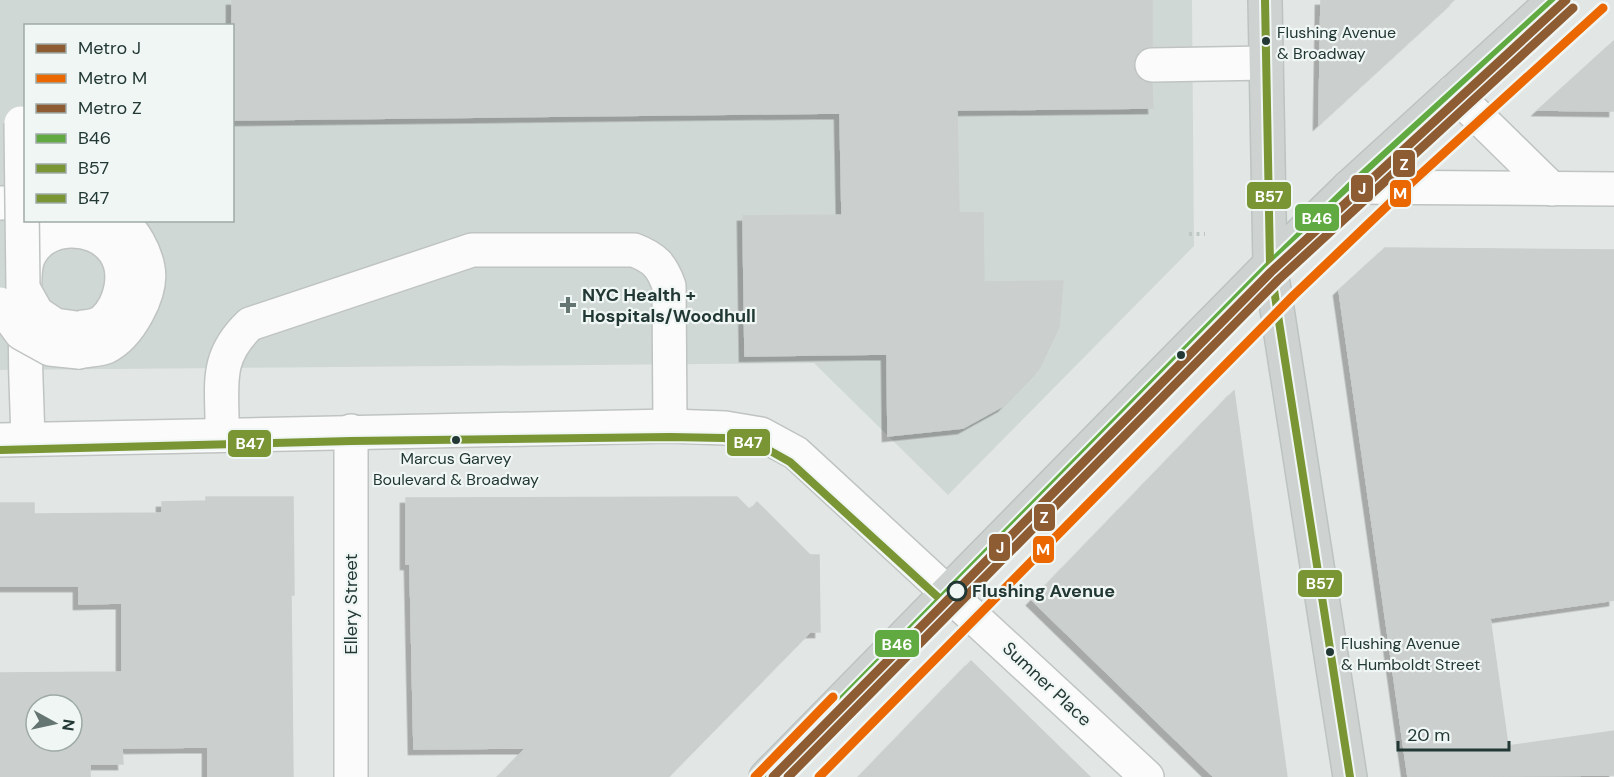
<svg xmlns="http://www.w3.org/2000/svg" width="1614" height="777" viewBox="0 0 1614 777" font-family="'DM Sans',sans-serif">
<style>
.built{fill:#d0d8d5;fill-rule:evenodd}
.building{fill:#cbcfce;stroke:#cbd0ce;stroke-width:1.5;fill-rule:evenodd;filter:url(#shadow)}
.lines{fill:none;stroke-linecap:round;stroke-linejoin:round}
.minor-casing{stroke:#bfc4c2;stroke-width:36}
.major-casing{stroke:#bcc3c1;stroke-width:36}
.path{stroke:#bfc7c6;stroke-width:4;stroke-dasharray:3 4.5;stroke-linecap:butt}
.minor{stroke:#fbfbfb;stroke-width:33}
.major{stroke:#ced3d2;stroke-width:33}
.minor-bridge-casing{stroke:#bfc4c2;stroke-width:36;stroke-linecap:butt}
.minor-bridge{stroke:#fbfbfb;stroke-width:33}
.bus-1-casing{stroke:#f0f6f4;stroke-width:12}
.bus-2-casing{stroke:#f0f6f4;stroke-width:12}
.bus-3-casing{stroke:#f0f6f4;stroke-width:12}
.bus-1{stroke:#61aa42;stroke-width:8}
.bus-2{stroke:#799534;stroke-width:8}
.bus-3{stroke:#799534;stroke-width:8}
.metro-1-casing{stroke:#f0f6f4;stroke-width:14}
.metro-2-casing{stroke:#f0f6f4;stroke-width:14}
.metro-3-casing{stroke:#f0f6f4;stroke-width:14}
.metro-1{stroke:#8e5c33;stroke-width:9}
.metro-2{stroke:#eb6800;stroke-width:9}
.metro-3{stroke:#8e5c33;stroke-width:9}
.bus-dot{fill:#223834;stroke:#f0f6f4;stroke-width:2}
.poi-dot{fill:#657572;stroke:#f0f6f4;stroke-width:2}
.stop-dot{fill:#f0f6f4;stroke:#223834;stroke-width:3}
.labels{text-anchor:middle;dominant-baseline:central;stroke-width:4.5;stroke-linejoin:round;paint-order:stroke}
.bus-label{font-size:16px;fill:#223834;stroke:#f0f6f4;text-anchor:start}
.poi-label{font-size:18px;font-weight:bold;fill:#223834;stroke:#f0f6f4;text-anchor:start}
.stop-label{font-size:18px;font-weight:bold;fill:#223834;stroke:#f0f6f4;text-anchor:start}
.street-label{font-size:18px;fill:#223834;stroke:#f0f6f4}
.line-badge{stroke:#f0f6f4;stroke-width:2}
.badge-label{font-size:16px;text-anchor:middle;font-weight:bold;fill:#fff}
</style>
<defs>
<filter id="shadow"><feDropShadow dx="-5.5" dy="5.5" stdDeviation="0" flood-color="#0004"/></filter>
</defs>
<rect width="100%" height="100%" fill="#e2e7e5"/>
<path class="built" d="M0,0h1192l2,246 -246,249 -134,-132 -814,7zM26,26h206v194h-206z"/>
<g class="building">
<polygon points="232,0 1152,0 1152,46 1142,49 1135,56 1133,65 1136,75 1143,82 1152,84 1153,108 957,110 959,213 983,213 984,282 1063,281 1059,327 1039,369 1003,406 963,428 888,436 887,354 745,356 743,216 842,215 840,113 232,120"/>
<polygon points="1321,0 1454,0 1319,124"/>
<polygon points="1614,41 1614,111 1538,110"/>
<polygon points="1385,248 1614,250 1614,600 1490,618 1508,746 1614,731 1614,775 1408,777 1339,290"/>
<polygon points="1234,391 1287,777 1214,777 1032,600"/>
<path d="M206,497h87l1,98h-3l2,182h-85v-30l-86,1 1,16h-33v13h-90v-104l122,-1v-69l-43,1v-18h-79v-83h34v11l128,-1v-11l44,-1zM36,705h36v36h-36z"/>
<polygon points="737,497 750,510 757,502 810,555 819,555 820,632 810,632 668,777 498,777 526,748 414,749 410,564 406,564 406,498"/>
<polygon points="971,661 1090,777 859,777"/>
</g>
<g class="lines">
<defs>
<g id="minor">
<polyline points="1152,65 1266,63"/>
<polyline points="1453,92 1552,189"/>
<polyline points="1349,187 1614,189"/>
<polyline points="0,203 26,202"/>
<path d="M79,352c8,-2 20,-2 27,-5 23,-11 47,-54 42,-79 -3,-17 -14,-36 -27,-48"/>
<polyline points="351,431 351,777"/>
<path d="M222,433c1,-47 -9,-74 28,-109l222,-74h162c21,8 28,16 35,36l1,140"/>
<path d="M28,439c-2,-44 -3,-89 -3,-133 0,-14 -2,-38 4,-50 15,-32 65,-33 85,-5 15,21 7,54 -11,70 -6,5 -19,6 -27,7"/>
<polyline points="0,440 670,426 725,428 761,434 796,453 1147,777"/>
</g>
<g id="major">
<polyline points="1265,0 1270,264 1350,777"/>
<polyline points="766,777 1270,264 1349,187 1554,0"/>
</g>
</defs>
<use href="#minor" class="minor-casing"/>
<use href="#major" class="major-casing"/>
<polyline class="path" points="1189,234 1205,234"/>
<use href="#minor" class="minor"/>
<use href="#major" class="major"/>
<defs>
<g id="minor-bridge">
<polyline points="21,123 23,288 37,313 55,325 76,328"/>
<polyline points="0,304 21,333 50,349 79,352"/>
</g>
</defs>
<use href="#minor-bridge" class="minor-bridge-casing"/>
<use href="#minor-bridge" class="minor-bridge"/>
<defs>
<polyline id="bus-1" points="766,777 1270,264 1349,187 1554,0"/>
<polyline id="bus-2" points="1265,0 1270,264 1350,777"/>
<g id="bus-3">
<polyline points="0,450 351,441 670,437 724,438 758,444 790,462 940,599"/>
<polyline points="781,777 955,598"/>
</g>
</defs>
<use href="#bus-1" class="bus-1-casing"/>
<use href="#bus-2" class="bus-2-casing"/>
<use href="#bus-3" class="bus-3-casing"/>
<use href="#bus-1" class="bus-1"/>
<use href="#bus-2" class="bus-2"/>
<use href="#bus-3" class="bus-3"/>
<defs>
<polyline id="metro-1" points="773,777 1271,272 1566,0"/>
<g id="metro-2">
<polyline points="755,777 833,697"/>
<polyline points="819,777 1293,296 1411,183 1603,8"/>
</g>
<polyline id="metro-3" points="788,777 1278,280 1573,8"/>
</defs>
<use href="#metro-1" class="metro-1-casing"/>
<use href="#metro-2" class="metro-2-casing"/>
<use href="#metro-3" class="metro-3-casing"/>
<use href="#metro-1" class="metro-1"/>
<use href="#metro-2" class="metro-2"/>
<use href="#metro-3" class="metro-3"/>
</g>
<g class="bus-dot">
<circle cx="1266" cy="41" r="5"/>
<circle cx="1181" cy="355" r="5"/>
<circle cx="456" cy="440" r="5"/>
<circle cx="1330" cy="652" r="5"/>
</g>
<path class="poi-dot" d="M565 296h6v6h6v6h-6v6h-6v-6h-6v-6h6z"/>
<circle class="stop-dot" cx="957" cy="591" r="9"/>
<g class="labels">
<g class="bus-label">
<text x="1277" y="32">Flushing Avenue<tspan x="1277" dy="21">&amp; Broadway</tspan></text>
<text x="456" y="458" text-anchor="middle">Marcus Garvey<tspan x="456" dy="21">Boulevard &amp; Broadway</tspan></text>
<text x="1341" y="643">Flushing Avenue<tspan x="1341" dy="21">&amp; Humboldt Street</tspan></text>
</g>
<g class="poi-label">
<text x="582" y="295">NYC Health +<tspan x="582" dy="21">Hospitals/Woodhull</tspan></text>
</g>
<g class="stop-label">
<text x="972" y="591">Flushing Avenue</text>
</g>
<g class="street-label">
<text transform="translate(351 604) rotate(-90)">Ellery Street</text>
<text transform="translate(1047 684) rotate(43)">Sumner Place</text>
</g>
</g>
<g class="line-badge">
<rect x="1392" y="149" width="24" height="29" rx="6" fill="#8e5c33"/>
<rect x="1350" y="174" width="24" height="29" rx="6" fill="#8e5c33"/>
<rect x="1389" y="179" width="23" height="29" rx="6" fill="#eb6800"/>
<rect x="1246" y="181" width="46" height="29" rx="6" fill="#799534"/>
<rect x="1294" y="203" width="46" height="29" rx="6" fill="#61aa42"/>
<rect x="726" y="428" width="45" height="29" rx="6" fill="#799534"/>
<rect x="227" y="429" width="45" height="29" rx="6" fill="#799534"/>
<rect x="1033" y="503" width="23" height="29" rx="6" fill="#8e5c33"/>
<rect x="988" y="533" width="23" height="29" rx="6" fill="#8e5c33"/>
<rect x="1032" y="535" width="23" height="29" rx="6" fill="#eb6800"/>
<rect x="1297" y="569" width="46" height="29" rx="6" fill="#799534"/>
<rect x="874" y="629" width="46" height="29" rx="6" fill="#61aa42"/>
</g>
<g class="badge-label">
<text x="1404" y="170">Z</text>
<text x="1362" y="194">J</text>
<text x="1400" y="199">M</text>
<text x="1269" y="202">B57</text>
<text x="1317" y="224">B46</text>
<text x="748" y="448">B47</text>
<text x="250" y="449">B47</text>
<text x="1044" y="523">Z</text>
<text x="1000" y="553">J</text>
<text x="1043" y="555">M</text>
<text x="1320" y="589">B57</text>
<text x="897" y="650">B46</text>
</g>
<rect x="24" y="24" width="210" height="198" fill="#f0f6f4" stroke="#9eaaa7" stroke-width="1.5"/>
<rect x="36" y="44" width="30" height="9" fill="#8e5c33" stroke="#9eaaa7" stroke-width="1.5"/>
<text x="78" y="54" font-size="18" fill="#223834">Metro J</text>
<rect x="36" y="74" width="30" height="9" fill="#eb6800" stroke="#9eaaa7" stroke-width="1.5"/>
<text x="78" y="84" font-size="18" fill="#223834">Metro M</text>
<rect x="36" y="104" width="30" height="9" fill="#8e5c33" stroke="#9eaaa7" stroke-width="1.5"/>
<text x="78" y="114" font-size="18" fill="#223834">Metro Z</text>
<rect x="36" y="134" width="30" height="9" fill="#61aa42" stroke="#9eaaa7" stroke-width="1.5"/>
<text x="78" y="144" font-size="18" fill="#223834">B46</text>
<rect x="36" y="164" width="30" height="9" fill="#799534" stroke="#9eaaa7" stroke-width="1.5"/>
<text x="78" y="174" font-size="18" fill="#223834">B57</text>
<rect x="36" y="194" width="30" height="9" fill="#799534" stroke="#9eaaa7" stroke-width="1.5"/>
<text x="78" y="204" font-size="18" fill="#223834">B47</text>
<g transform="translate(54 723) rotate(98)"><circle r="28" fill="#f0f6f4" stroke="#9eaaa7" stroke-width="1.5"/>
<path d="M0-4.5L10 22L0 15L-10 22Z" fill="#657572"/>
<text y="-9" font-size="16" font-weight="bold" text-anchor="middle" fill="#223834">N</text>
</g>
<path d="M1398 741v9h111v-9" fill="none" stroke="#223834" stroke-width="3"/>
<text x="1407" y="741" font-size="18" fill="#223834" stroke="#f0f6f4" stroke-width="4.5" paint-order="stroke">20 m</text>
</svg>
